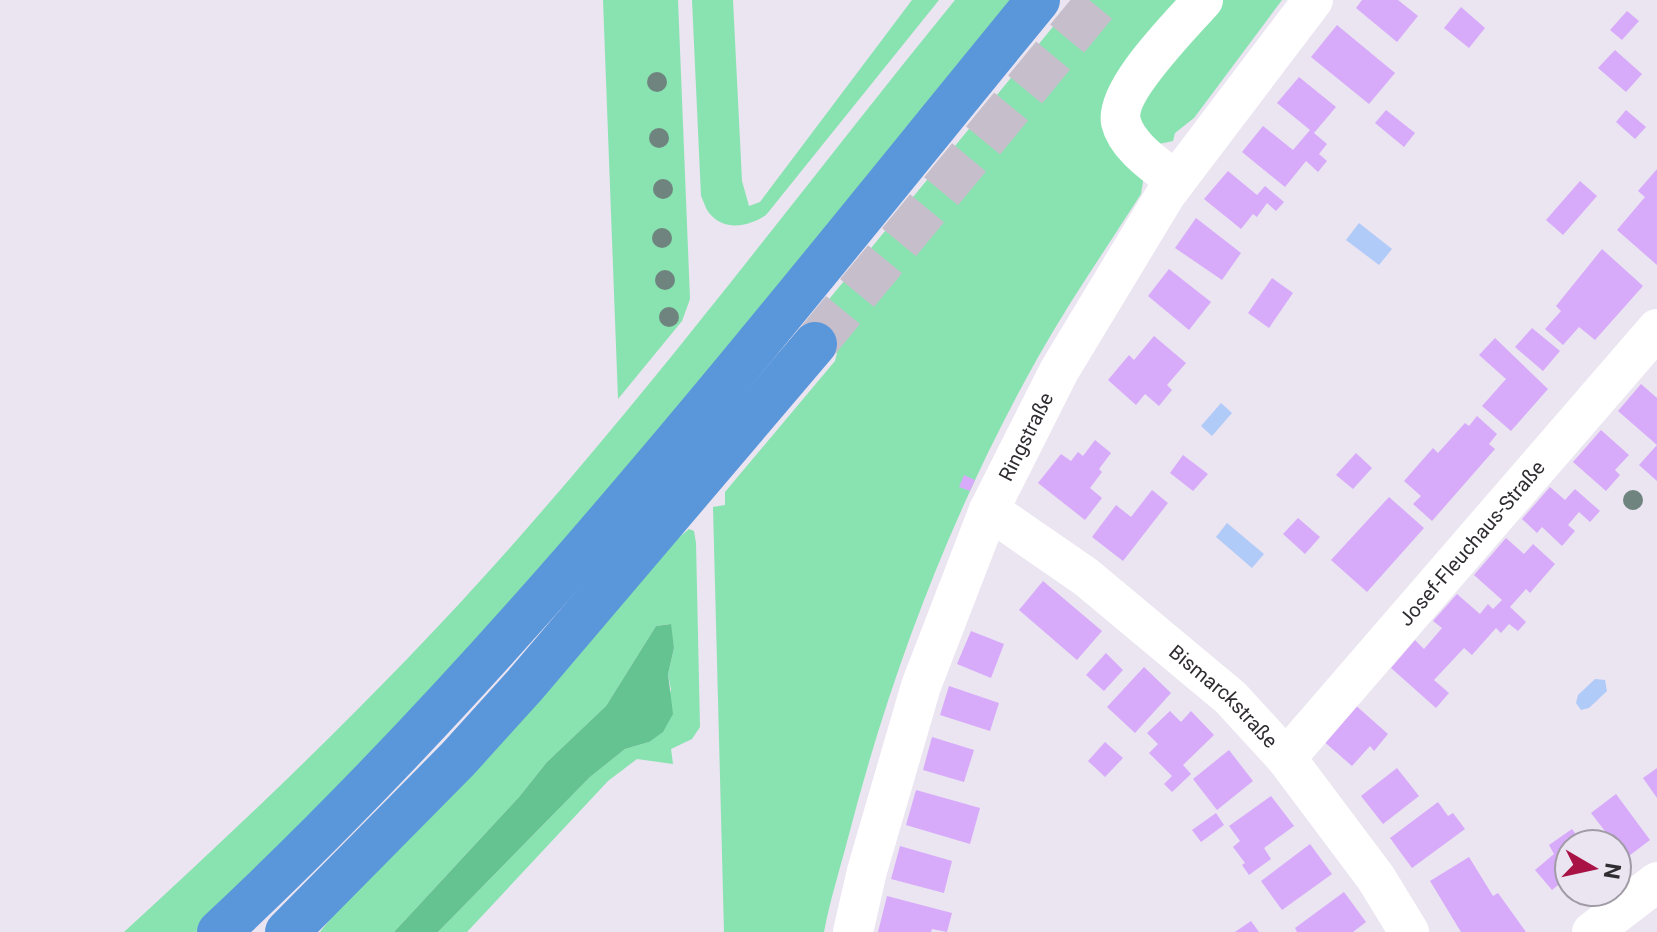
<svg xmlns="http://www.w3.org/2000/svg" width="1657" height="932" viewBox="0 0 1657 932" font-family="Roboto,sans-serif">
<style>
.green{fill:#88e3b0}
.forest{fill:#64c390}
.water{fill:#b1cbf9}
.building{fill:#d7abfa}
.lines{fill:none;stroke-linecap:round;stroke-linejoin:round}
.highway-tunnel{stroke:#c6bfcb;stroke-width:44;stroke-dasharray:44 22;stroke-linecap:butt}
.minor{stroke:#fff;stroke-width:40}
.highway{stroke:#5a96da;stroke-width:44}
.tree{fill:#70847f}
.labels{text-anchor:middle;dominant-baseline:central;stroke-width:7;stroke-linejoin:round;paint-order:stroke}
.street-label{font-size:20px;fill:#302d32;stroke:#ebe4f1}
</style>
<rect width="100%" height="100%" fill="#ebe4f1"/>
<g class="green">
<polygon points="603,0 678,0 690,299 682,321 618,399"/>
<path d="M692,0h41l9,181 7,25 11,-4 152,-202h27l-173,215c-16,11 -41,17 -56,-1 -4,-4 -6,-12 -9,-18z"/>
<path d="M955,0h64l-468,561 -268,287 -87,84h-72c143,-131 285,-267 412,-414 146,-167 279,-346 419,-518z"/>
<path d="M1075,0h114l-57,66 11,116 -2,12c-35,55 -72,108 -104,165 -84,150 -146,312 -189,479 -8,31 -18,62 -24,94h-100l-11,-425 12,-2v-13l110,-131 2,-8 -30,-27z"/>
<polygon points="1219,0 1282,0 1194,118 1175,133 1173,141 1159,144 1139,129 1137,103"/>
<polygon points="689,529 694,531 696,543 700,727 692,739 671,749 673,764 637,759 608,781 467,932 438,932 590,777 625,749 649,742 671,690 668,674 674,648 670,624 656,626 606,706 547,762 519,797 394,932 320,932 342,904 677,539"/>
</g>
<polygon class="forest" points="671,624 674,648 668,674 673,714 663,732 649,742 625,749 590,777 438,932 394,932 519,797 547,762 606,706 656,626"/>
<g class="water">
<polygon points="1359,223 1392,249 1379,265 1346,240"/>
<polygon points="1221,403 1232,413 1212,436 1201,426"/>
<polygon points="1227,523 1264,554 1252,568 1216,537"/>
<polygon points="1595,679 1605,680 1607,691 1589,708 1581,710 1576,703 1578,695"/>
</g>
<g class="building">
<polygon points="1362,0 1398,0 1418,16 1397,42 1356,8"/>
<polygon points="1461,7 1485,28 1469,48 1444,28"/>
<polygon points="1627,11 1639,21 1622,40 1610,30"/>
<polygon points="1337,25 1395,73 1369,104 1311,57"/>
<polygon points="1615,50 1642,74 1626,92 1598,68"/>
<polygon points="1299,77 1336,107 1314,133 1327,144 1319,154 1327,161 1318,172 1306,161 1285,187 1242,152 1263,126 1293,150 1310,130 1277,103"/>
<polygon points="1386,110 1415,133 1404,147 1375,123"/>
<polygon points="1626,110 1646,127 1635,139 1616,122"/>
<polygon points="1657,169 1657,265 1617,230 1645,197 1638,191"/>
<polygon points="1228,171 1257,195 1265,186 1284,202 1276,211 1267,203 1257,217 1253,214 1241,229 1204,199"/>
<polygon points="1580,181 1597,196 1563,235 1546,220"/>
<polygon points="1196,218 1241,253 1222,280 1175,248"/>
<polygon points="1602,249 1643,286 1595,340 1579,327 1563,345 1545,329 1561,311 1556,306"/>
<polygon points="1169,269 1211,302 1189,330 1148,296"/>
<polygon points="1272,278 1293,293 1269,328 1248,313"/>
<polygon points="1532,328 1560,351 1543,371 1515,347"/>
<polygon points="1154,336 1186,363 1167,385 1172,390 1159,406 1145,394 1136,405 1108,380 1129,355 1134,360"/>
<polygon points="1495,338 1548,389 1511,431 1482,406 1506,379 1479,355"/>
<polygon points="1641,384 1657,398 1657,481 1639,465 1657,445 1618,411"/>
<polygon points="1477,416 1497,434 1489,444 1495,449 1432,521 1413,504 1421,496 1404,481 1433,448 1438,453 1465,423 1469,426"/>
<polygon points="1601,430 1629,455 1615,470 1620,475 1606,491 1573,462"/>
<polygon points="1095,440 1111,453 1099,469 1102,472 1090,488 1102,498 1085,520 1038,483 1061,454 1071,461 1078,452 1083,456"/>
<polygon points="1356,453 1372,468 1353,489 1336,475"/>
<polygon points="1183,455 1208,474 1193,491 1170,473"/>
<polygon points="964,475 975,480 970,491 959,487"/>
<polygon points="1550,487 1565,500 1575,489 1600,511 1590,522 1579,512 1568,525 1575,531 1562,546 1542,527 1537,533 1522,519"/>
<polygon points="1152,490 1168,503 1123,561 1092,537 1116,505 1131,517"/>
<polygon points="1389,497 1424,528 1367,592 1331,560"/>
<polygon points="1298,518 1320,537 1305,554 1283,534"/>
<polygon points="1506,538 1524,554 1533,544 1555,564 1530,593 1526,589 1510,607 1526,622 1518,631 1509,624 1501,633 1496,628 1472,655 1464,648 1434,680 1449,693 1436,708 1391,668 1415,640 1424,649 1442,628 1433,621 1457,594 1480,614 1488,604 1493,609 1502,600 1474,575"/>
<polygon points="1043,581 1102,631 1077,660 1019,610"/>
<polygon points="971,631 1004,644 991,678 957,664"/>
<polygon points="1106,653 1123,670 1104,691 1086,675"/>
<polygon points="1144,667 1171,693 1135,733 1107,707"/>
<polygon points="949,686 999,703 990,731 940,715"/>
<polygon points="1353,703 1388,734 1374,751 1370,746 1352,766 1321,739"/>
<polygon points="1170,711 1181,722 1191,711 1214,735 1183,765 1191,774 1172,792 1164,784 1172,776 1149,753 1158,744 1147,733"/>
<polygon points="932,737 974,750 964,782 923,770"/>
<polygon points="1105,742 1123,758 1105,777 1088,761"/>
<polygon points="1229,750 1253,781 1217,810 1193,779"/>
<polygon points="1397,768 1419,796 1383,824 1361,796"/>
<polygon points="1657,768 1657,798 1643,778"/>
<polygon points="916,790 980,808 970,844 906,825"/>
<polygon points="1616,794 1650,840 1617,865 1617,844 1596,844 1608,835 1591,813"/>
<polygon points="1271,796 1294,826 1264,848 1271,859 1249,875 1242,865 1245,863 1233,847 1240,841 1229,826"/>
<polygon points="1438,802 1448,816 1453,813 1465,829 1412,868 1390,838"/>
<polygon points="1216,813 1224,825 1201,842 1192,830"/>
<polygon points="1572,829 1583,844 1569,844 1569,865 1566,868 1569,876 1552,890 1535,870 1554,854 1549,845"/>
<polygon points="1310,844 1332,874 1282,910 1261,881"/>
<polygon points="900,846 952,861 944,893 891,879"/>
<polygon points="1469,857 1493,896 1498,893 1526,932 1461,932 1430,881"/>
<polygon points="1344,892 1366,922 1353,932 1297,932 1295,928"/>
<polygon points="887,896 952,913 947,932 932,929 931,932 878,932"/>
<polygon points="1251,921 1259,932 1235,932"/>
</g>
<g class="lines">
<polyline class="highway-tunnel" points="815,344 1099,0"/>
<g class="minor">
<path d="M1176,181c-19,-15 -49,-34 -55,-59 -7,-31 61,-98 82,-122"/>
<path id="s1" d="M989,510l97,67 145,121 55,60 90,120 33,54"/>
<path id="s2" d="M1286,758l371,-429"/>
<path id="s3" d="M853,932l14,-61 54,-185 68,-176 70,-139 107,-177 147,-194"/>
<polyline points="1592,932 1657,882"/>
</g>
<g class="highway">
<path d="M219,932c303,-283 557,-613 819,-932"/>
<polyline points="287,932 458,759 525,685 815,344"/>
</g>
</g>
<g class="tree">
<circle cx="657" cy="82" r="10"/>
<circle cx="659" cy="138" r="10"/>
<circle cx="663" cy="189" r="10"/>
<circle cx="662" cy="238" r="10"/>
<circle cx="665" cy="280" r="10"/>
<circle cx="669" cy="317" r="10"/>
<circle cx="1633" cy="500" r="10"/>
</g>
<g class="labels">
<g class="street-label">
<text stroke="none"><textPath href="#s3" startOffset="526">Ringstraße</textPath></text>
<text stroke="none"><textPath href="#s2" startOffset="284">Josef-Fleuchaus-Straße</textPath></text>
<text stroke="none"><textPath href="#s1" startOffset="300">Bismarckstraße</textPath></text>
</g>
</g>
<g transform="translate(1593 868) rotate(99)"><circle r="38" fill="#ebe4f1" stroke="#a09ba5" stroke-width="2"/>
<path d="M0-6L14 30L0 20L-14 30Z" fill="#a81245"/>
<text y="-12" font-size="22" font-weight="bold" text-anchor="middle" fill="#302d32">N</text>
</g>
</svg>
